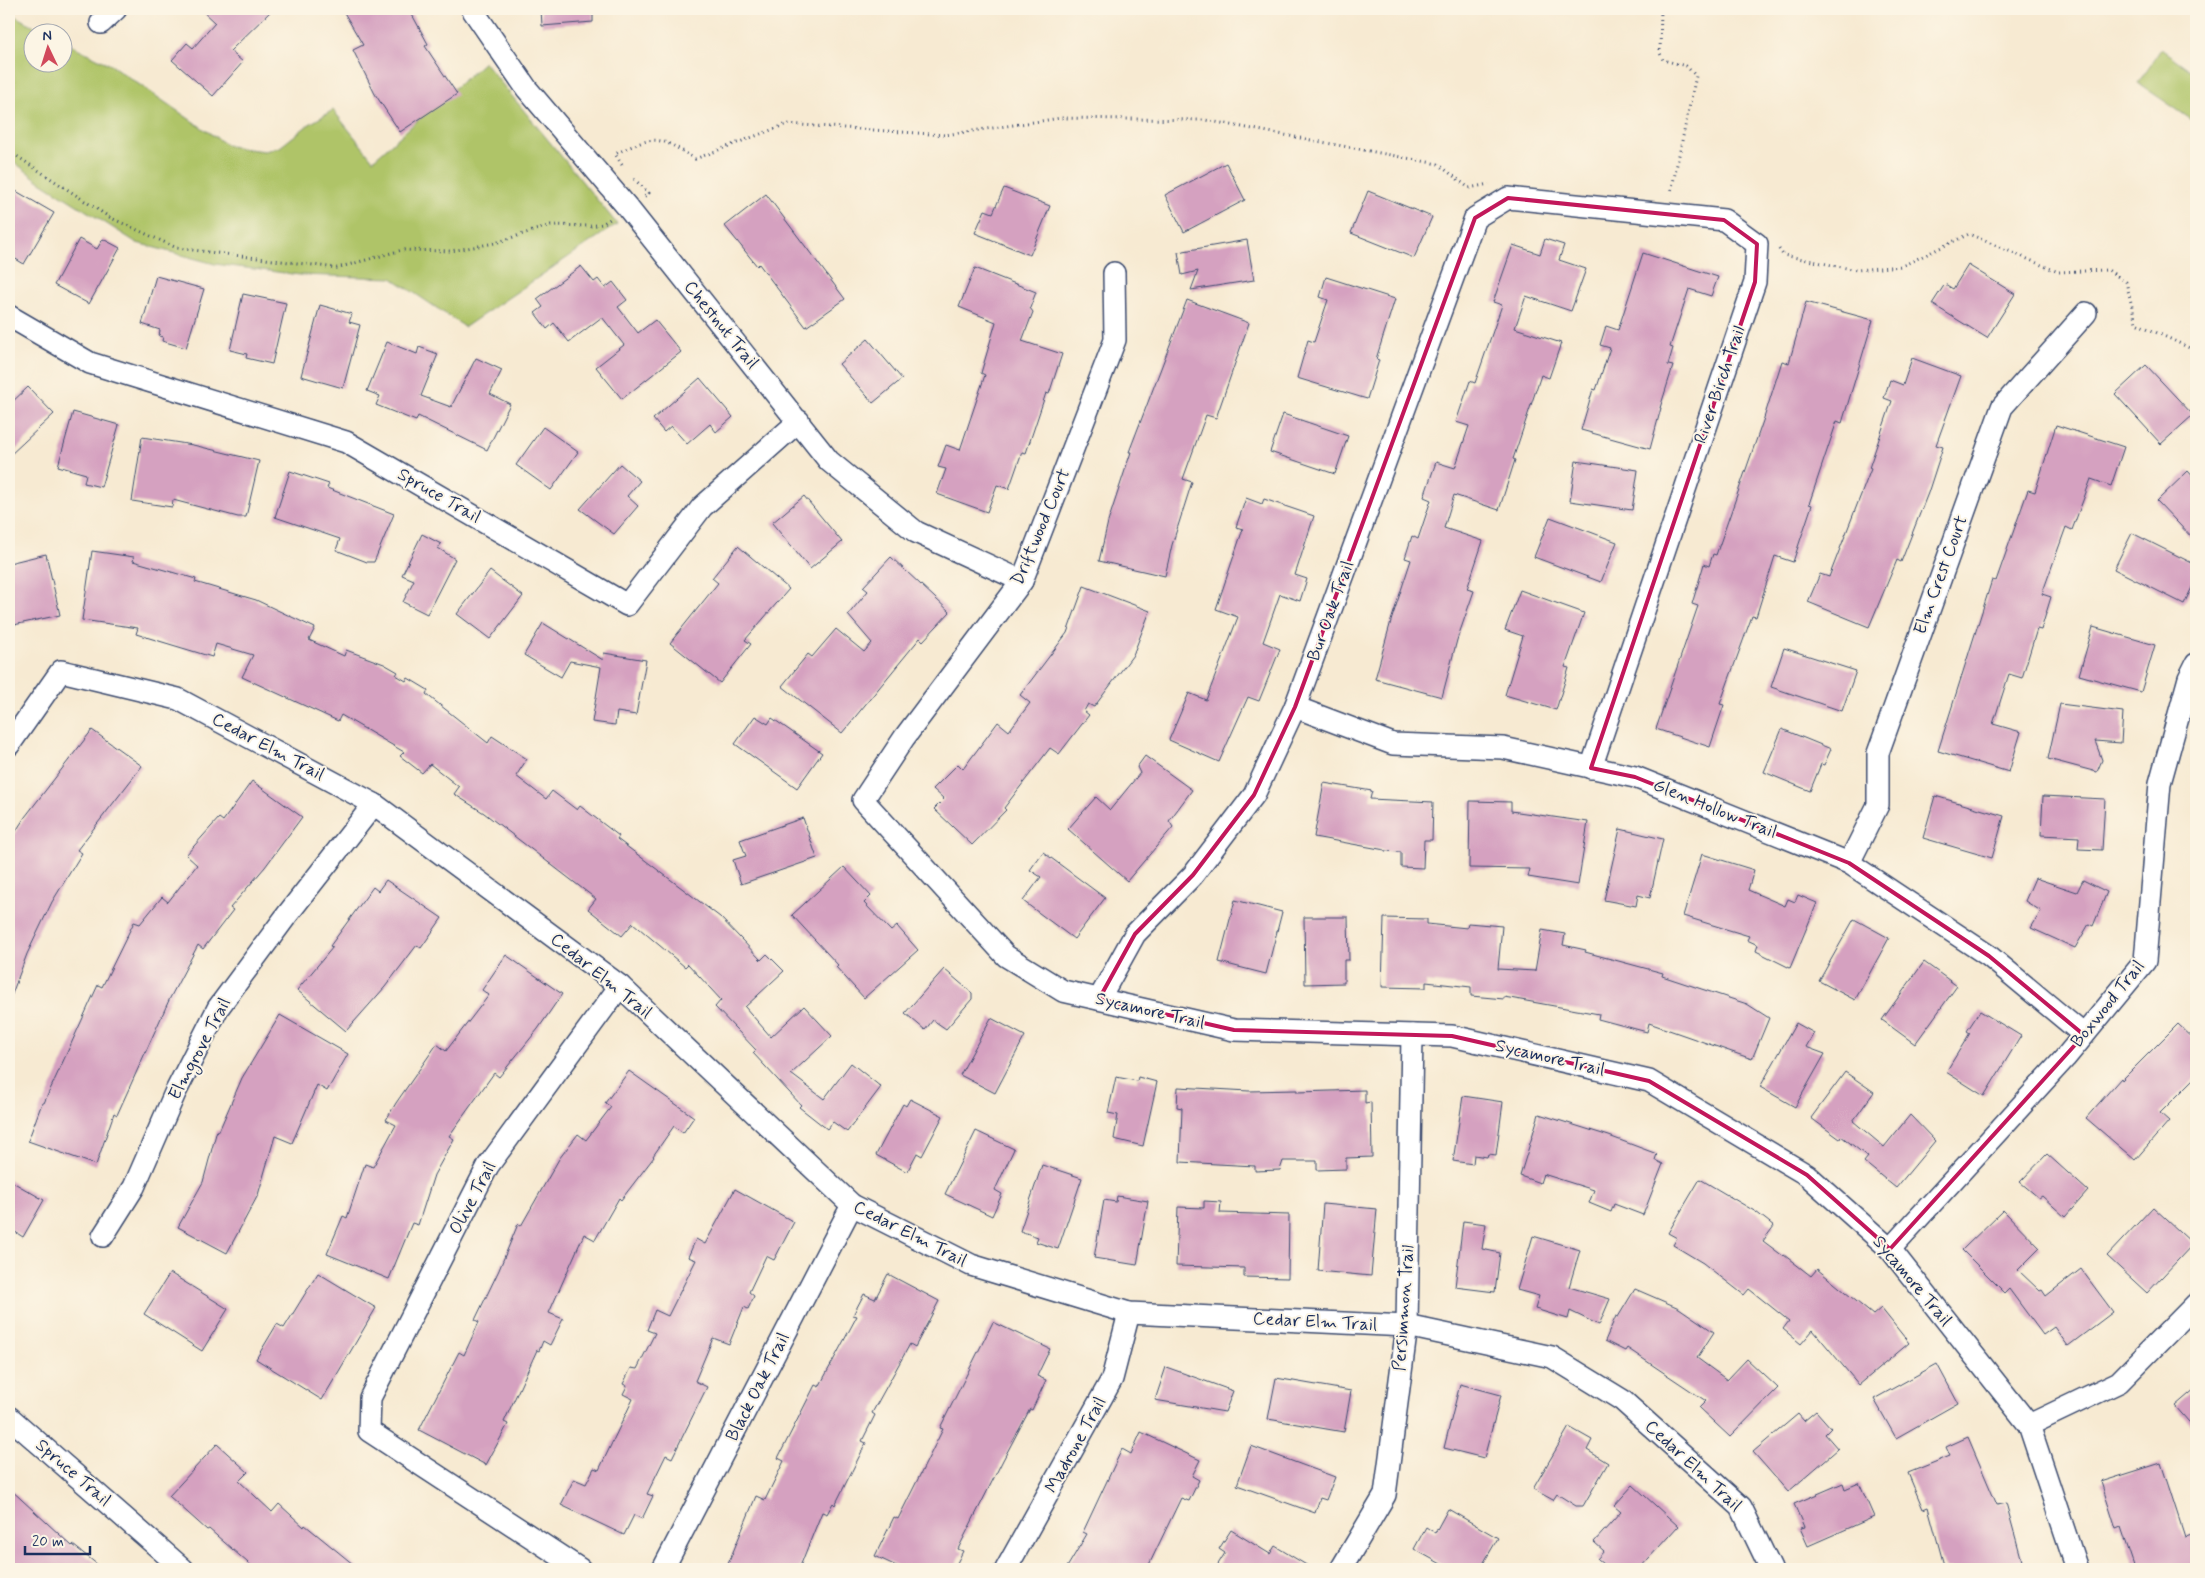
<svg xmlns="http://www.w3.org/2000/svg" width="2205" height="1578" viewBox="0 0 2205 1578" font-family="Mynerve,sans-serif">
<style>
.green{fill:#afc468;stroke:#657a63}
.building{fill:#d5a1c0}
.lines{fill:none;stroke-linecap:round;stroke-linejoin:round}
.minor-casing{stroke:#3c4b6f;stroke-width:24}
.path{stroke:#3c4b6f;stroke-width:3;stroke-dasharray:1 4;stroke-linecap:butt}
.minor{stroke:#fff;stroke-width:21}
.marked{fill:none;stroke:#c2185b;stroke-width:4;stroke-linejoin:round}
.labels{text-anchor:middle;dominant-baseline:central;stroke-width:4;stroke-linejoin:round;paint-order:stroke}
.street-label{font-size:18px;fill:#1b2f5e;stroke:#fcf5e5}
</style>
<rect width="100%" height="100%" fill="#fcf5e5"/>
<filter id="ink" filterUnits="userSpaceOnUse"><feTurbulence type="fractalNoise" baseFrequency=".02" numOctaves="2"/><feDisplacementMap in="SourceGraphic" scale="10" xChannelSelector="R" yChannelSelector="G"/><feConvolveMatrix kernelMatrix="1 2 1 2 8 2 1 2 1" color-interpolation-filters="sRGB"/></filter>
<filter id="wash" filterUnits="userSpaceOnUse"><feTurbulence type="fractalNoise" baseFrequency=".0096" numOctaves="4" result="noise"/><feDisplacementMap in="SourceGraphic" scale="20" xChannelSelector="R" yChannelSelector="G"/><feGaussianBlur stdDeviation="1.12" result="paint"/><feColorMatrix in="noise" values="0 0 0 0 0 0 0 0 0 0 0 0 0 0 0 0 0 1.4 0 .05"/><feComposite in="paint" operator="in"/></filter>
<g filter="url(#wash)">
<rect width="100%" height="100%" fill="#f7ead2"/>
<g class="green">
<polygon points="9,13 45,32 32,32 32,62 62,62 63,41 111,65 227,145 239,148 265,151 280,147 308,125 333,110 373,160 484,62 617,224 465,327 392,278 300,275 215,264 137,243 39,181 9,158"/>
<polygon points="2161,49 2196,74 2196,114 2192,120 2138,83"/>
</g>
<g id="blocks">
<g class="building">
<polygon points="200,9 273,9 230,51 243,62 213,96 172,60 187,43 193,48 215,23"/>
<polygon points="342,9 409,9 428,44 425,46 457,94 400,132 375,94 353,50 363,45"/>
<polygon points="541,9 593,9 593,22 542,26"/>
<polygon points="1226,163 1245,200 1184,232 1165,195"/>
<polygon points="9,187 54,213 24,264 9,255"/>
<polygon points="1004,188 1050,206 1030,255 975,233 985,210 993,213"/>
<polygon points="1368,191 1432,217 1414,258 1351,233"/>
<polygon points="766,194 845,299 806,327 759,264 757,266 725,226"/>
<polygon points="79,239 97,249 103,239 120,248 89,304 54,285"/>
<polygon points="1545,239 1564,245 1559,260 1586,269 1571,311 1526,296 1515,328 1561,343 1549,378 1541,375 1513,459 1515,460 1499,510 1454,495 1444,528 1483,541 1467,589 1474,591 1457,640 1442,697 1375,679 1391,621 1411,560 1405,558 1412,536 1418,539 1431,500 1424,497 1436,462 1455,468 1469,426 1456,422 1470,381 1475,383 1502,305 1493,302 1513,245 1540,254"/>
<polygon points="1247,240 1254,280 1191,290 1198,271 1182,275 1178,252"/>
<polygon points="1643,253 1718,277 1711,296 1689,289 1670,347 1673,348 1668,365 1673,366 1660,408 1661,408 1650,449 1581,430 1593,389 1596,390 1610,348 1600,345 1606,326 1618,330"/>
<polygon points="1968,265 2015,294 1987,338 1932,304 1945,284 1953,289"/>
<polygon points="581,266 594,282 598,279 605,288 613,282 627,300 618,307 638,333 655,320 681,352 622,399 596,367 624,345 602,317 569,342 554,323 547,329 535,313 543,307 537,299"/>
<polygon points="975,268 1036,292 1030,308 1033,312 1022,341 1062,354 1049,394 1046,393 1026,453 1022,452 1009,489 997,485 987,512 937,494 946,469 938,467 946,445 960,450 985,375 981,373 996,322 959,307"/>
<polygon points="156,276 204,289 186,348 162,341 163,337 159,336 160,330 142,324"/>
<polygon points="1326,277 1395,299 1376,359 1379,360 1367,399 1297,378 1308,340 1314,342 1328,300 1320,297"/>
<polygon points="243,294 286,303 272,364 246,358 247,354 230,350"/>
<polygon points="1187,300 1249,323 1216,418 1206,415 1183,479 1192,482 1172,545 1165,576 1099,561 1108,522 1131,452 1129,452"/>
<polygon points="1806,302 1873,320 1842,423 1837,421 1809,504 1812,505 1793,562 1775,556 1756,617 1752,616 1720,704 1724,705 1710,747 1656,729 1698,606 1692,604 1704,564 1709,566 1713,554 1716,555 1764,418 1782,361 1789,363"/>
<polygon points="320,305 352,314 349,322 360,325 343,388 301,376"/>
<polygon points="868,339 902,379 873,403 839,364"/>
<polygon points="387,342 417,354 419,347 438,354 421,396 451,407 476,358 502,370 490,394 510,404 487,450 418,416 416,421 376,405 380,396 367,391"/>
<polygon points="1912,358 1961,376 1936,445 1943,447 1928,493 1901,562 1897,560 1869,627 1808,602 1820,574 1829,577 1871,469 1869,468 1892,401 1884,398 1890,380 1903,385"/>
<polygon points="2146,365 2193,415 2161,444 2115,394"/>
<polygon points="700,378 733,417 716,432 710,424 687,444 671,426 664,432 653,419"/>
<polygon points="28,387 54,414 9,456 9,405"/>
<polygon points="73,412 119,425 101,487 84,483 86,474 58,466"/>
<polygon points="1283,414 1348,436 1335,474 1270,452"/>
<polygon points="2056,425 2124,447 2111,486 2091,479 2072,530 2066,527 2042,594 2051,597 2041,630 2037,629 2022,678 2009,674 1993,724 2021,732 2009,772 1938,751 1992,580 1996,581 2028,490 2035,492"/>
<polygon points="543,427 578,452 551,490 516,465"/>
<polygon points="142,437 193,445 259,461 246,517 238,517 173,500 172,507 132,501"/>
<polygon points="1576,461 1638,470 1632,510 1570,501"/>
<polygon points="620,464 640,481 627,496 638,506 614,534 580,509"/>
<polygon points="290,471 329,484 327,488 394,514 374,562 367,562 336,550 340,539 275,517"/>
<polygon points="2188,471 2196,480 2196,542 2157,501"/>
<polygon points="804,496 842,542 810,569 772,523"/>
<polygon points="1246,498 1262,504 1264,499 1314,516 1295,575 1307,579 1300,601 1280,594 1263,642 1280,649 1259,701 1248,697 1219,762 1169,740 1189,693 1206,700 1238,617 1216,609 1243,529 1236,527"/>
<polygon points="1550,517 1617,542 1601,582 1534,557"/>
<polygon points="2132,533 2196,565 2196,579 2184,604 2114,569"/>
<polygon points="422,534 441,544 438,548 455,559 427,614 403,602 414,580 402,575"/>
<polygon points="738,546 789,589 745,640 751,644 720,683 670,643 718,583 712,578"/>
<polygon points="92,551 134,557 133,561 196,579 195,582 256,600 315,628 309,640 344,656 346,650 384,664 398,672 396,675 406,681 408,678 428,690 426,694 488,743 492,736 527,759 516,776 546,799 552,791 577,810 580,806 619,836 617,839 720,917 761,960 767,954 784,971 745,1007 771,1037 804,1006 832,1036 791,1074 824,1099 851,1063 881,1087 847,1132 833,1122 827,1129 799,1107 801,1105 753,1053 756,1050 715,1007 721,1000 688,964 685,967 633,923 622,936 588,909 596,899 484,813 454,794 459,787 430,764 422,773 400,756 404,752 341,715 338,721 242,677 253,655 216,644 212,657 136,634 138,628 82,620"/>
<polygon points="46,554 60,615 9,626 9,563"/>
<polygon points="891,557 950,612 923,641 920,638 842,733 782,686 808,654 812,657 836,629 864,652 872,643 848,615 868,591 863,587"/>
<polygon points="490,571 523,596 490,639 457,614"/>
<polygon points="1084,586 1150,611 1133,655 1094,707 1088,704 1084,711 1089,715 1059,754 1050,748 1004,808 1006,810 972,845 934,809 944,799 933,789 958,764 963,769 998,722 1009,731 1030,703 1020,695 1067,633"/>
<polygon points="1520,590 1584,613 1565,667 1569,668 1556,710 1505,695 1523,636 1505,630"/>
<polygon points="543,623 603,660 604,653 646,660 636,715 617,712 615,725 592,722 601,667 570,661 561,677 524,655"/>
<polygon points="2093,627 2155,645 2141,692 2079,675"/>
<polygon points="1784,648 1856,671 1842,711 1771,687"/>
<polygon points="2060,704 2123,712 2121,743 2095,741 2102,760 2097,772 2048,759"/>
<polygon points="755,716 768,724 772,718 822,753 797,788 735,744"/>
<polygon points="1782,729 1831,749 1824,765 1821,764 1810,791 1764,772"/>
<polygon points="92,730 142,766 77,850 82,853 52,902 27,954 9,1002 9,842 25,817"/>
<polygon points="1145,756 1192,790 1169,821 1173,827 1127,881 1068,829 1096,797 1110,810 1140,773 1137,767"/>
<polygon points="252,781 302,817 265,867 230,908 233,910 203,949 198,945 170,998 117,1115 114,1113 96,1165 28,1141 42,1103 44,1103 98,985 102,987 134,922 140,924 162,897 168,902 197,865 186,855 219,818 223,821"/>
<polygon points="1324,783 1372,791 1370,799 1433,802 1432,840 1424,840 1423,868 1401,867 1401,852 1385,851 1385,850 1314,837"/>
<polygon points="1935,796 2004,816 1992,858 1923,838"/>
<polygon points="2043,796 2105,799 2102,850 2078,849 2079,837 2041,835"/>
<polygon points="1470,801 1511,802 1511,811 1588,822 1578,885 1528,877 1530,869 1469,868"/>
<polygon points="803,818 817,858 741,884 733,860 746,856 740,840"/>
<polygon points="1620,829 1663,839 1650,898 1638,895 1636,906 1604,900"/>
<polygon points="1043,852 1105,898 1074,939 1023,901 1041,877 1030,870"/>
<polygon points="1702,854 1754,870 1748,890 1785,906 1788,899 1795,902 1798,895 1817,903 1790,968 1756,951 1758,945 1747,940 1749,936 1683,916"/>
<polygon points="844,867 871,896 864,903 891,931 897,926 918,950 864,998 836,967 838,965 792,915"/>
<polygon points="2035,878 2077,892 2083,880 2107,892 2093,926 2089,924 2075,948 2031,928 2041,911 2025,901"/>
<polygon points="386,880 442,918 421,948 417,945 385,987 346,1031 297,990 333,947 330,946 373,887 378,891"/>
<polygon points="1235,900 1282,912 1266,974 1219,962"/>
<polygon points="1304,917 1348,917 1349,960 1344,960 1344,983 1305,984"/>
<polygon points="1384,918 1427,919 1427,924 1467,928 1468,923 1502,926 1498,969 1535,971 1542,930 1565,934 1563,945 1586,950 1585,952 1663,973 1662,976 1747,1004 1769,1018 1752,1059 1649,1023 1647,1032 1598,1019 1599,1014 1504,997 1504,999 1471,996 1471,987 1426,982 1426,988 1382,987"/>
<polygon points="1854,919 1889,938 1855,1000 1819,981"/>
<polygon points="506,955 562,994 538,1029 499,1077 494,1073 449,1136 454,1139 434,1175 418,1225 412,1223 389,1279 327,1254 343,1216 347,1218 365,1164 373,1167 396,1125 386,1120 396,1103 437,1044 446,1051 489,995 482,990"/>
<polygon points="1924,962 1957,986 1915,1044 1882,1020"/>
<polygon points="944,969 972,993 972,999 946,1029 933,1020 925,1030 905,1013"/>
<polygon points="1980,1011 2021,1036 1984,1096 1946,1072 1970,1033 1967,1031"/>
<polygon points="280,1015 348,1054 327,1091 317,1085 292,1143 275,1136 258,1195 227,1253 178,1227 203,1182 217,1130 219,1131 242,1078"/>
<polygon points="991,1018 1025,1036 995,1093 960,1075"/>
<polygon points="1796,1023 1814,1033 1806,1047 1825,1054 1795,1107 1760,1087"/>
<polygon points="2178,1024 2196,1041 2196,1077 2160,1113 2169,1121 2135,1160 2086,1118 2121,1078 2122,1080"/>
<polygon points="629,1071 694,1117 683,1133 674,1126 653,1156 654,1157 621,1200 619,1198 595,1240 584,1234 549,1313 563,1319 550,1345 543,1341 539,1351 537,1350 504,1422 508,1424 486,1465 419,1430 459,1352 464,1355 479,1322 475,1320 499,1270 518,1224 521,1226 559,1159 578,1134 586,1140 611,1107 605,1103"/>
<polygon points="1845,1072 1874,1092 1853,1121 1884,1147 1910,1115 1935,1141 1896,1188 1864,1162 1868,1157 1841,1136 1840,1139 1811,1118"/>
<polygon points="1116,1077 1137,1081 1138,1077 1157,1082 1143,1146 1114,1139 1118,1115 1108,1113"/>
<polygon points="1178,1087 1249,1091 1297,1090 1297,1092 1365,1090 1365,1103 1371,1102 1372,1157 1346,1158 1346,1169 1317,1170 1317,1161 1283,1161 1280,1170 1255,1171 1255,1166 1180,1162 1182,1108 1177,1107"/>
<polygon points="1463,1096 1503,1102 1496,1155 1488,1154 1487,1157 1474,1155 1473,1164 1453,1161"/>
<polygon points="910,1099 943,1116 922,1156 917,1153 907,1172 876,1155 903,1104 906,1106"/>
<polygon points="1539,1114 1609,1136 1657,1154 1655,1160 1663,1164 1643,1215 1614,1204 1611,1212 1589,1203 1594,1190 1543,1174 1540,1183 1520,1176"/>
<polygon points="976,1131 1014,1149 995,1190 1002,1194 992,1216 945,1194"/>
<polygon points="2047,1154 2088,1191 2065,1217 2042,1196 2039,1198 2020,1182"/>
<polygon points="1042,1165 1082,1178 1058,1249 1036,1242 1038,1237 1020,1231"/>
<polygon points="1700,1179 1756,1212 1774,1226 1763,1241 1783,1256 1784,1255 1811,1276 1817,1269 1873,1315 1881,1308 1909,1343 1859,1385 1813,1330 1801,1344 1783,1329 1789,1321 1749,1289 1744,1295 1703,1263 1673,1245 1677,1238 1668,1233"/>
<polygon points="9,1180 44,1200 23,1237 9,1228"/>
<polygon points="735,1189 794,1222 774,1260 766,1256 749,1292 754,1296 748,1309 744,1307 729,1344 713,1338 695,1381 707,1387 672,1458 666,1455 647,1494 653,1496 642,1519 634,1515 624,1535 561,1505 574,1479 586,1484 594,1468 599,1470 633,1399 623,1394 627,1386 623,1384 631,1368 637,1369 655,1333 647,1330 655,1310 668,1316 696,1260 688,1257 696,1239 705,1244"/>
<polygon points="1117,1196 1148,1201 1137,1265 1094,1258 1104,1200 1116,1202"/>
<polygon points="1204,1201 1221,1202 1220,1213 1289,1215 1288,1278 1244,1277 1244,1268 1176,1266 1178,1207 1204,1208"/>
<polygon points="1323,1204 1377,1209 1371,1276 1318,1271"/>
<polygon points="2153,1207 2193,1244 2147,1293 2107,1256"/>
<polygon points="2003,1210 2040,1248 2018,1270 2040,1291 2042,1290 2046,1296 2081,1269 2113,1312 2068,1346 2054,1327 2043,1335 2009,1289 2005,1293 1962,1250"/>
<polygon points="1463,1221 1486,1224 1482,1249 1500,1253 1495,1292 1455,1287"/>
<polygon points="1533,1236 1580,1250 1569,1287 1610,1299 1599,1325 1570,1311 1568,1319 1535,1309 1539,1296 1517,1290"/>
<polygon points="170,1273 228,1309 202,1351 144,1314"/>
<polygon points="318,1273 376,1308 322,1400 256,1359 277,1324 284,1328"/>
<polygon points="888,1274 939,1301 915,1347 910,1344 872,1413 875,1415 862,1441 866,1443 835,1505 833,1503 827,1514 822,1512 799,1569 726,1569 756,1496 765,1500 784,1461 778,1458 815,1385 819,1387 857,1316 853,1315 864,1294 875,1299"/>
<polygon points="1635,1289 1679,1308 1714,1332 1697,1358 1727,1380 1747,1359 1778,1388 1730,1437 1699,1408 1706,1401 1627,1348 1625,1351 1605,1341 1616,1316 1618,1317"/>
<polygon points="993,1322 1050,1349 1037,1376 1046,1380 1032,1410 1030,1409 1003,1460 958,1549 963,1551 954,1569 903,1569 875,1556 894,1517 898,1519 943,1429 940,1428"/>
<polygon points="1937,1364 1958,1403 1896,1438 1874,1399"/>
<polygon points="1166,1367 1233,1391 1225,1412 1155,1400"/>
<polygon points="1276,1378 1351,1391 1344,1432 1268,1419"/>
<polygon points="1460,1384 1501,1395 1484,1458 1444,1448"/>
<polygon points="2196,1388 2196,1430 2175,1406"/>
<polygon points="1816,1411 1831,1428 1825,1434 1838,1449 1788,1492 1753,1452 1798,1414 1804,1421"/>
<polygon points="1569,1427 1592,1440 1587,1450 1608,1463 1583,1506 1576,1506 1557,1494 1553,1500 1533,1489"/>
<polygon points="1141,1432 1200,1460 1192,1476 1199,1480 1189,1501 1181,1498 1147,1569 1066,1569 1087,1534 1083,1532 1122,1449 1131,1454"/>
<polygon points="1968,1437 1997,1505 2006,1503 2022,1561 1992,1569 1945,1569 1928,1507 1923,1509 1908,1473 1950,1456 1946,1447"/>
<polygon points="217,1444 248,1472 239,1481 272,1512 279,1504 304,1527 305,1525 359,1569 255,1569 209,1529 207,1530 169,1496"/>
<polygon points="1251,1446 1335,1477 1326,1500 1320,1498 1315,1513 1237,1485"/>
<polygon points="2161,1463 2185,1537 2196,1533 2196,1569 2135,1569 2121,1527 2116,1529 2101,1482"/>
<polygon points="1843,1483 1845,1489 1859,1483 1874,1517 1808,1546 1800,1528 1804,1527 1794,1504"/>
<polygon points="1633,1485 1678,1526 1639,1569 1609,1569 1597,1559 1604,1551 1594,1542 1621,1512 1614,1506"/>
<polygon points="9,1488 72,1546 73,1545 103,1569 9,1569"/>
<polygon points="1448,1509 1498,1538 1480,1569 1450,1569 1414,1549 1426,1527 1435,1533"/>
<polygon points="1231,1530 1270,1554 1275,1546 1313,1569 1215,1569 1225,1553 1219,1549"/>
</g>
</g>
</g>
<g filter="url(#ink)">
<use href="#blocks" fill-opacity="0" stroke="#3c4b6f" stroke-width="1"/>
<g class="lines">
<defs>
<g id="minor">
<polyline points="472,9 527,89 628,208 829,461 916,532 1022,581"/>
<polyline points="101,23 116,9"/>
<polyline points="1114,273 1115,340 1022,581 904,738 863,800 1006,956 1063,991 1234,1030 1452,1036 1649,1081 1807,1175 1890,1249 2029,1425 2077,1569"/>
<polyline points="9,316 90,363 346,442 627,605 702,507 799,421"/>
<polyline points="1295,707 1393,744 1503,748 1635,777 1849,863 1989,956 2084,1035"/>
<polyline points="9,745 61,671 178,699 374,804 620,986 852,1205 971,1265 1129,1313 1407,1326 1552,1357 1622,1400 1741,1507 1771,1569"/>
<polyline points="1849,863 1878,805 1878,753 2002,407 2086,313"/>
<polyline points="1099,999 1135,934 1193,875 1254,795 1295,707 1475,218 1508,198 1724,220 1757,244 1755,282 1591,768"/>
<polyline points="103,1236 134,1187 175,1093 218,1008 287,915 374,804"/>
<polyline points="1890,1249 2065,1058 2145,961 2160,783 2189,678 2196,664"/>
<polyline points="9,1417 183,1569"/>
<polyline points="2029,1425 2119,1382 2196,1304"/>
<polyline points="580,1569 369,1431 370,1398 488,1166 620,986"/>
<polyline points="663,1569 852,1205"/>
<polyline points="1006,1569 1112,1379 1129,1313"/>
<polyline points="1341,1569 1385,1495 1407,1326 1412,1035"/>
</g>
</defs>
<use href="#minor" class="minor-casing"/>
<g class="path">
<polyline points="1661,9 1660,53 1663,60 1686,66 1696,76 1671,192"/>
<polyline points="9,151 109,217 177,248 337,268 402,250 451,251 495,243 551,225 591,226 602,224 610,219"/>
<path d="M622,165l-7,-11c40,-19 43,-19 80,5l92,-35 158,11 116,-17 144,2 233,44 31,24 20,-4"/>
<polyline points="634,179 649,193 644,197"/>
<polyline points="1779,249 1783,255 1856,270 1902,266 1969,234 2058,272 2108,270 2126,282 2136,323 2196,351"/>
</g>
<use href="#minor" class="minor"/>
</g>
</g>
<path class="marked" d="M1508,198l216,22 33,24 -2,38 -164,486 44,9 214,86 140,93 95,79 -194,214 -83,-74 -158,-94 -197,-45 -218,-6 -135,-31 36,-65 58,-59 61,-80 41,-88 180,-489z"/>
<g class="labels">
<g class="street-label">
<text transform="translate(721 325) rotate(51)">Chestnut Trail</text>
<text transform="translate(1720 385) rotate(-71)">River Birch Trail</text>
<text transform="translate(439 496) rotate(30)">Spruce Trail</text>
<text transform="translate(1041 527) rotate(-67)">Driftwood Court</text>
<text transform="translate(1941 575) rotate(-70)">Elm Crest Court</text>
<text transform="translate(1331 611) rotate(-70)">Bur Oak Trail</text>
<text transform="translate(268 747) rotate(28)">Cedar Elm Trail</text>
<text transform="translate(1715 809) rotate(22)">Glen Hollow Trail</text>
<text transform="translate(601 976) rotate(39)">Cedar Elm Trail</text>
<text transform="translate(2108 1004) rotate(-51)">Boxwood Trail</text>
<text transform="translate(1150 1011) rotate(13)">Sycamore Trail</text>
<text transform="translate(200 1049) rotate(-62)">Elmgrove Trail</text>
<text transform="translate(1550 1058) rotate(13)">Sycamore Trail</text>
<text transform="translate(473 1198) rotate(-62)">Olive Trail</text>
<text transform="translate(910 1234) rotate(27)">Cedar Elm Trail</text>
<text transform="translate(1912 1281) rotate(50)">Sycamore Trail</text>
<text transform="translate(1404 1308) rotate(-86)">Persimmon Trail</text>
<text transform="translate(1315 1322) rotate(3)">Cedar Elm Trail</text>
<text transform="translate(758 1387) rotate(-63)">Black Oak Trail</text>
<text transform="translate(1076 1445) rotate(-61)">Madrone Trail</text>
<text transform="translate(1693 1466) rotate(43)">Cedar Elm Trail</text>
<text transform="translate(73 1473) rotate(41)">Spruce Trail</text>
</g>
</g>
<rect width="2205" height="1578" fill="none" stroke="#fcf5e5" stroke-width="30"/>
<g transform="translate(48 48) rotate(356)"><circle r="24" fill="#fcf5e5" stroke="#a2a6af"/>
<path d="M0-4L9 19L0 12L-9 19Z" fill="#d1495b"/>
<text y="-8" font-size="14" font-weight="bold" text-anchor="middle" fill="#1b2f5e">N</text>
</g>
<path d="M25 1546v8h65v-8" fill="none" stroke="#1b2f5e" stroke-width="2.5"/>
<text x="32" y="1546" font-size="15" fill="#1b2f5e" stroke="#fcf5e5" stroke-width="4" paint-order="stroke">20 m</text>
</svg>
